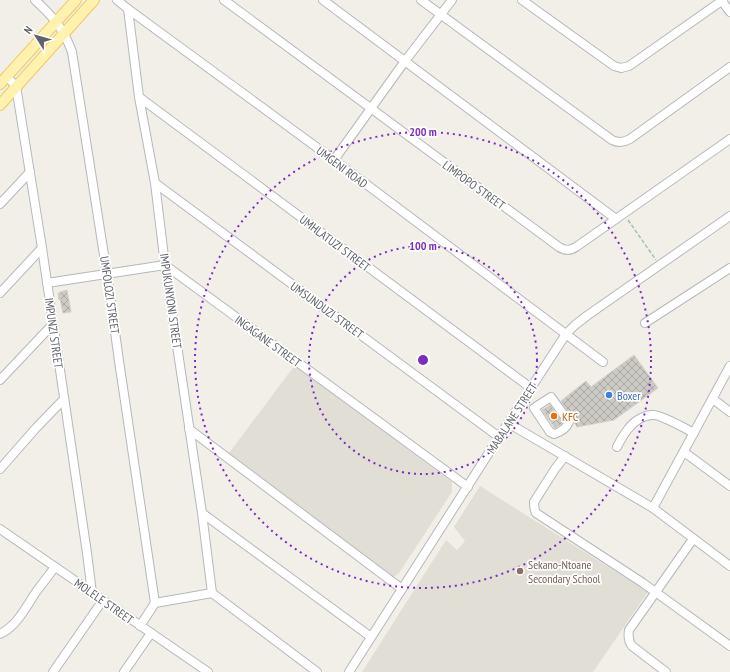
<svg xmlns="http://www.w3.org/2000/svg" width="730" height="672" viewBox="0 0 730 672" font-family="'PT Sans Narrow',sans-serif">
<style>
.education{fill:#e1ded6}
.building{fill:url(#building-cross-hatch);stroke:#d6d1c6}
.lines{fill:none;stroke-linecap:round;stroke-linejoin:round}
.minor-casing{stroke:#b5b8bc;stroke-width:10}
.major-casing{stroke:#f2c960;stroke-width:12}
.path{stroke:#9cc7a9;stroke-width:1.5;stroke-dasharray:4 2;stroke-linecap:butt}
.minor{stroke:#fff;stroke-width:8}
.major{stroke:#fff2af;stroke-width:10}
.ring{fill:none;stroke:#7b2cbf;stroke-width:2;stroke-dasharray:2 4}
.shop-dot{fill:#3f7fe0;stroke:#fff;stroke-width:1.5}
.food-dot{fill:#e8710a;stroke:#fff;stroke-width:1.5}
.education-dot{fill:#8d6e63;stroke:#fff;stroke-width:1.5}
.labels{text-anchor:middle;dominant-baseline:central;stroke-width:3.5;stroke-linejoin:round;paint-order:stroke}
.street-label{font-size:12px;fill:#5f6368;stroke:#fff}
.shop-label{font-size:12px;fill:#366cbe;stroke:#fff;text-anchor:start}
.food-label{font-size:12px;fill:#c56008;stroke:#fff;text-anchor:start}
.education-label{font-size:12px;fill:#785e54;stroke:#fff;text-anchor:start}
.centre{fill:#7b2cbf;stroke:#fff;stroke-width:2}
.ring-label{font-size:12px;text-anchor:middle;font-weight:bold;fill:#7b2cbf;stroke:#fff;stroke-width:3.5;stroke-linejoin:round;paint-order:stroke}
</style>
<defs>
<pattern id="building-cross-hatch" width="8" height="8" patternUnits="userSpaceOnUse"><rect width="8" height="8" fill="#cccac5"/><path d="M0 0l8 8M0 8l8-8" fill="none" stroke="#a9a8a4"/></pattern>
</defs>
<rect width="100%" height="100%" fill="#f1efe8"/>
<g class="education">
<polygon points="295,365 452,482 452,492 399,573 394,577 229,453"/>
<polygon points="480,486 648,592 593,672 362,672 446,540 457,550 465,541 454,527"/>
</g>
<g class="building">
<polygon points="67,290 71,312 63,313 60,299 59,300 58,293 60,293 60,292"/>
<polygon points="634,355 658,388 614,420 577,427 574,422 573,419 561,401 586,381 591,387"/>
<polygon points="550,405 563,422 560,425 555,428 542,410"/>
</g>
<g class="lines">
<defs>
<g id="minor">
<path d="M35,0c11,10 22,21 29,34 3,6 6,12 8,18l35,222 12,87 36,242"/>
<polyline points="117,0 128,9 334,160 603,362"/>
<path d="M224,0l335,247c6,4 11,4 17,0l154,-108"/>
<polyline points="323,0 616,219"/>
<path d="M421,0l191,140c6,3 11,3 18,-1l100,-72"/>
<polyline points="522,0 614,66 621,68 629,66 723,0"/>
<polyline points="722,1 730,12"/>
<polyline points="128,9 139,97 155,183 165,265 202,513 212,593"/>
<polyline points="7,77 16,86 42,248 87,553 92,593"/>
<polyline points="139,97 531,388"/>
<polyline points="334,160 405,61 452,0"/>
<polyline points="155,183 499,437"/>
<polyline points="0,204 30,172"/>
<polyline points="47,283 165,265 468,487"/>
<polyline points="0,293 42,248"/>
<polyline points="645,323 730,268"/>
<polyline points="0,380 53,324"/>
<path d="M551,397l18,25c-3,7 -8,10 -15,12l-4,-2 -16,-24z"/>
<polyline points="713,399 730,412"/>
<polyline points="508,423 653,508 730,566"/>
<polyline points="189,429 402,589"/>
<path d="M617,447c3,-6 7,-13 11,-18 6,-8 17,-15 26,-14 10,1 30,13 40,18"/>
<polyline points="684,452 730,486"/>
<path d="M565,456l-10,13 -21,33c0,4 0,7 2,11l107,70 87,63"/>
<polyline points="0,469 36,428 64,399"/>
<polyline points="653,508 730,366"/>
<polyline points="202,513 371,637"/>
<polyline points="0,529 208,672"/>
<polyline points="140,626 155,603 212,593 317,672"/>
<path d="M0,634c17,-8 26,-27 36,-42 6,-8 13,-17 19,-25"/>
<polyline points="53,672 103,600"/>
<polyline points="124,672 151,633"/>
<polyline points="349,672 499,437 566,334 575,325 588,315 730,216"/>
<path d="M666,672l-34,-26c-4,-5 -4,-10 -3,-16l64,-91"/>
</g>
<g id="major">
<polyline points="0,84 76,0"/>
<polyline points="0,105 94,0"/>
</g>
</defs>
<use href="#minor" class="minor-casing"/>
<use href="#major" class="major-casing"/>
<polyline class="path" points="628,220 656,260"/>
<use href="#minor" class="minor"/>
<use href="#major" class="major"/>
</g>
<g class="ring">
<circle cx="423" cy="360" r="114"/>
<circle cx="423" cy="360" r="228"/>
</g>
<circle class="shop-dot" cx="609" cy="395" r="4"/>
<circle class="food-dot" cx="554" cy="416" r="4"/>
<circle class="education-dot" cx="520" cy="571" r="4"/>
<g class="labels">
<g class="street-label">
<text transform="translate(342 167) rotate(37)">UMGENI ROAD</text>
<text transform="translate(474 185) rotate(36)">LIMPOPO STREET</text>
<text transform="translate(335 243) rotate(37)">UMHLATUZI STREET</text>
<text transform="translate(110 295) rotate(82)">UMFOLOZI STREET</text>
<text transform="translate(171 301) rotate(82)">IMPUKUNYONI STREET</text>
<text transform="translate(327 310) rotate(36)">UMSUNDUZI STREET</text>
<text transform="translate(54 333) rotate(82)">IMPUNZI STREET</text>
<text transform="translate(268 341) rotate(36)">INGAGANE STREET</text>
<text transform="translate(512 418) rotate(-57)">MABALANE STREET</text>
<text transform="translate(104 601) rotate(35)">MOLELE STREET</text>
</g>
<g class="shop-label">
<text x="617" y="395">Boxer</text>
</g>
<g class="food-label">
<text x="562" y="416">KFC</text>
</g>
<g class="education-label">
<text x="528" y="564">Sekano-Ntoane<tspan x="528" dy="14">Secondary School</tspan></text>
</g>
</g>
<circle cx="423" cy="360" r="6" class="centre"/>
<g class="ring-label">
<text x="423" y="136">200 m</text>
<text x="423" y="250">100 m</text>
</g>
<g transform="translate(36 36) rotate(307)" stroke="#ffffff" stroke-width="3" paint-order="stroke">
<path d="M0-3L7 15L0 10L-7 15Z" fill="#5f6368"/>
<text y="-6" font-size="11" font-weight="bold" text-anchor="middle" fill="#5f6368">N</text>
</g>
</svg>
